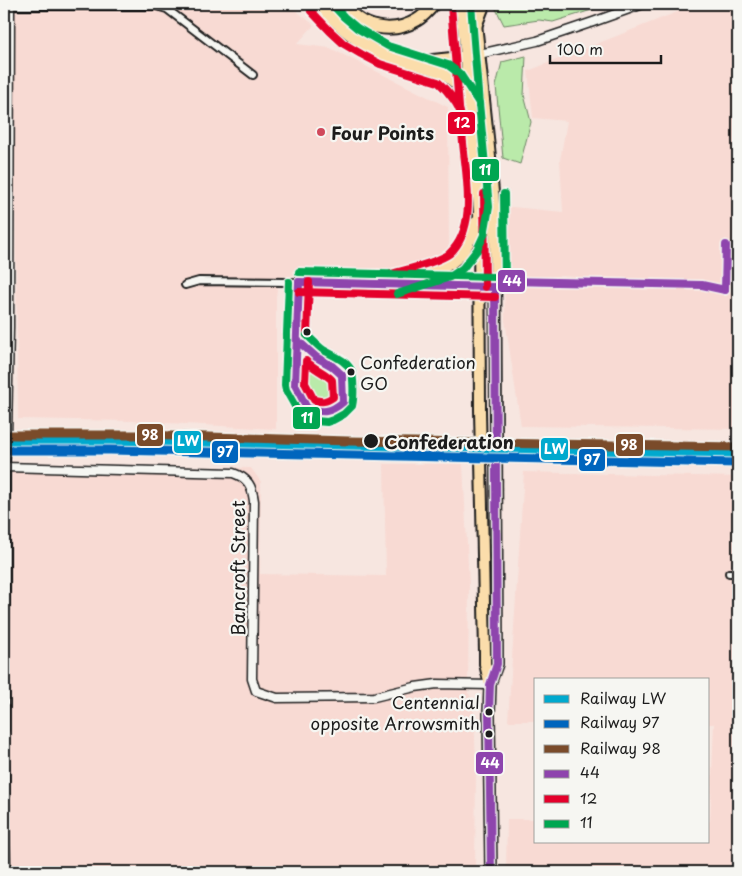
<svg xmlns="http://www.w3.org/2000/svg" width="742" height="876" viewBox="0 0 742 876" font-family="'Playpen Sans',sans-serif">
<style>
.built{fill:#f8dad3}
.green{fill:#baeaaa;stroke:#6b8363}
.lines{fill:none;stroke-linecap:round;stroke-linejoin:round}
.minor-casing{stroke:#1c1c1c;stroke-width:10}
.tertiary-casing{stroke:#1c1c1c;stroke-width:11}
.primary-casing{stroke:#1c1c1c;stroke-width:14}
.motorway-casing{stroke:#1c1c1c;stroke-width:15}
.minor{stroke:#f6f6f2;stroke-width:6}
.tertiary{stroke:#f6f6f2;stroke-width:8}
.primary{stroke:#fbddab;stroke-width:10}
.motorway{stroke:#fbddab;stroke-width:11}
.bus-1-casing{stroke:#f6f6f2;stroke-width:11}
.bus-2-casing{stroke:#f6f6f2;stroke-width:11}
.bus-3-casing{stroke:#f6f6f2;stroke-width:11}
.bus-1{stroke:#8e44ad;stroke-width:8}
.bus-2{stroke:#e4002b;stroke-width:8}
.bus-3{stroke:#00a651;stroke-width:8}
.rail-1-casing{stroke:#f6f6f2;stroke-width:12}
.rail-2-casing{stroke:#f6f6f2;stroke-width:12}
.rail-3-casing{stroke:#f6f6f2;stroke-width:12}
.rail-1{stroke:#00a9ce;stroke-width:9}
.rail-2{stroke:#0065bd;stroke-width:9}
.rail-3{stroke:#7a4b2a;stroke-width:9}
.poi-dot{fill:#d1495b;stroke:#f6f6f2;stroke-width:2}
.bus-dot{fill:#1c1c1c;stroke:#f6f6f2;stroke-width:2}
.labels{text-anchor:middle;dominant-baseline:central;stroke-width:4.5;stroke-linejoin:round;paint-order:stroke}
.bus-label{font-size:17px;fill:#1c1c1c;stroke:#f6f6f2;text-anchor:start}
.poi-label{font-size:18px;font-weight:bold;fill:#1c1c1c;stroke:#f6f6f2;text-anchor:start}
.stop-label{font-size:18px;font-weight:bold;fill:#1c1c1c;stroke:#f6f6f2;text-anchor:start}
.street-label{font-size:18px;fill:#1c1c1c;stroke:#f6f6f2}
.line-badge{stroke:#f6f6f2;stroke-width:2}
.badge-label{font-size:14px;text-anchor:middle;font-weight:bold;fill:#fff}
</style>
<rect width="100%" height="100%" fill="#f7e6e0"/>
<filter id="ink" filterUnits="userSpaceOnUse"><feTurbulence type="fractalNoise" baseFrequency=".02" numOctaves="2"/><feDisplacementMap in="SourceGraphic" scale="10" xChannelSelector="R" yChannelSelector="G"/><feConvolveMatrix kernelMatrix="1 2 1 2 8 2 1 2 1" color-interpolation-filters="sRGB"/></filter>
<g filter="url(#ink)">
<g class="built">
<polygon points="4,4 288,4 314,25 297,44 330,48 448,107 449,261 406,267 330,271 279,277 276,297 276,429 131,421 18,419 14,107 4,107"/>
<polygon points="711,4 738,4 738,429 521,426 505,320 502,206 563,212 560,160 567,121 533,118 528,71 690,7"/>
<polygon points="4,464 251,468 261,482 260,574 386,576 384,464 463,464 469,585 468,693 470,695 474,711 476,767 475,872 4,872"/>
<polygon points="524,472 738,477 738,872 506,872 507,819 536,819 536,842 708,842 708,822 710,821 714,724 708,724 708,680 536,680 536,721 508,721"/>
</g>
<g class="green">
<polygon points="497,4 611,4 553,22 539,20 504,25 495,7"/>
<polygon points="526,56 524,95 531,122 520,164 503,158 496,86 502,62"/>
<path d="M312,368c9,0 21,13 20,22 -1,26 -52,-3 -20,-22z"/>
</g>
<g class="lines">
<defs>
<g id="minor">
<polyline points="10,6 156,6 167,9 253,75"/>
<polyline points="185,285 199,281 368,283 418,285 495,287"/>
<polyline points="729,573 738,573"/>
</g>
<g id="tertiary">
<polyline points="466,57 537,41 593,22 643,4"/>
<path d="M4,467l229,6c15,5 19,13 21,28l-2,178 4,12 21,7 97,-1 41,-10 22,-3 53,1"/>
<polyline points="4,731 5,587 5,467 7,435 9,327 10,4"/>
<polyline points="4,765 6,872"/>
</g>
<g id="primary">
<polyline points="461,4 466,57 469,105 479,207 480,410 485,653 485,664 490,685 489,714 491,872"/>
<polyline points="474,4 490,157 495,216 497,664 490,683"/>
<path d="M394,284c41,-13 71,-14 82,-62"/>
</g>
<g id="motorway">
<path d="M318,4c20,20 37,38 64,50 19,9 53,11 69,25 8,6 12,17 18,26"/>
<path d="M344,4c16,25 48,31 73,16 7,-4 12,-10 17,-16"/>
<polyline points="476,25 484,4"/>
<polyline points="415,61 428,61 466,57"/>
</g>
</defs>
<use href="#minor" class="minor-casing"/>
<use href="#tertiary" class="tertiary-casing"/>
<use href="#primary" class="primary-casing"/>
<use href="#motorway" class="motorway-casing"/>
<use href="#minor" class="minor"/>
<use href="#tertiary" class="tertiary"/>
<use href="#primary" class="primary"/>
<use href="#motorway" class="motorway"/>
<defs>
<g id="bus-1">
<polyline points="299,282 495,287 508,281 702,285 725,290"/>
<polyline points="725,290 726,245"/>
<path d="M297,340l19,17 16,9 10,9 1,27c-13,11 -20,11 -36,6l-12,-23 4,-103"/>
<polyline points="491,872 489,714 490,685 497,664 495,287"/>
</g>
<g id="bus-2">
<polyline points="451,5 459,107"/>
<path d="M311,11l19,20 14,13 17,10 19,10 58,18c6,5 18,19 21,27 3,6 3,26 4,34 3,34 15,85 -14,111 -10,8 -44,16 -58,20"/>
<polyline points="484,194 485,287"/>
<polyline points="299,292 495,297"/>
<polyline points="307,335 309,282"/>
<path d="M306,361c8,8 18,11 26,19l1,17c-7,5 -11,5 -19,3l-9,-17z"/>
</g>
<g id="bus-3">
<polyline points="332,4 344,17 357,28 388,46 448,65 460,74 479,103 489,207 484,235 477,250 463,268 450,277 397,294"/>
<polyline points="471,4 479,105"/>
<polyline points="504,194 505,287"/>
<polyline points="299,272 495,277"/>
<path d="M289,282l-4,103 1,5 14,25 4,2 11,4 12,1 6,-2 11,-6 8,-8c2,-8 2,-29 -1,-36 -6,-11 -20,-15 -29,-21 -5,-4 -10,-9 -15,-14"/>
</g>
</defs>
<use href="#bus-1" class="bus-1-casing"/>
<use href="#bus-2" class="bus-2-casing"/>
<use href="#bus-3" class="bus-3-casing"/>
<use href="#bus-1" class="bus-1"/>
<use href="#bus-2" class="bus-2"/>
<use href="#bus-3" class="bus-3"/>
<defs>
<polyline id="rail-1" points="4,440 110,440 738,453"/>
<polyline id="rail-2" points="4,450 110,450 738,463"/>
<polyline id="rail-3" points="4,435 139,435 349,441 738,447"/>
</defs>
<use href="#rail-1" class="rail-1-casing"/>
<use href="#rail-2" class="rail-2-casing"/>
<use href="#rail-3" class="rail-3-casing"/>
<use href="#rail-1" class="rail-1"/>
<use href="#rail-2" class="rail-2"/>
<use href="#rail-3" class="rail-3"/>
</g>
</g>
<circle class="poi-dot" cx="321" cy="132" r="5"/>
<g class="bus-dot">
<circle cx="307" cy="332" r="4.5"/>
<circle cx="351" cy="372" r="4.5"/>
<circle cx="371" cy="441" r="8"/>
<circle cx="489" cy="712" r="4.5"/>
<circle cx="489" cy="734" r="4.5"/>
</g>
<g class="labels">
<g class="bus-label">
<text x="360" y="362">Confederation<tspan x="360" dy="21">GO</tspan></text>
<text x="480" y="702" text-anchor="end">Centennial<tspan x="480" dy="21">opposite Arrowsmith</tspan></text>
</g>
<g class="poi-label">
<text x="331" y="132">Four Points</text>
</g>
<g class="stop-label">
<text x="384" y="441">Confederation</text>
</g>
<g class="street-label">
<text transform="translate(237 568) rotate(-90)">Bancroft Street</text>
</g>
</g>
<g class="line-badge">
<rect x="447" y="111" width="29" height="24" rx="5" fill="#e4002b"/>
<rect x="471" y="158" width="29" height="24" rx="5" fill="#00a651"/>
<rect x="497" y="269" width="29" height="24" rx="5" fill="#8e44ad"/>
<rect x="292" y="406" width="29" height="24" rx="5" fill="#00a651"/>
<rect x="136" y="423" width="28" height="24" rx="5" fill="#7a4b2a"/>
<rect x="173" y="430" width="29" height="24" rx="5" fill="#00a9ce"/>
<rect x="615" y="433" width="29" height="24" rx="5" fill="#7a4b2a"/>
<rect x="540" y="437" width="29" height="24" rx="5" fill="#00a9ce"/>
<rect x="211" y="440" width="28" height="24" rx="5" fill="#0065bd"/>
<rect x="578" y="448" width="28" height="24" rx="5" fill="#0065bd"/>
<rect x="475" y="751" width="29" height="24" rx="5" fill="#8e44ad"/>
</g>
<g class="badge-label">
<text x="462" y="128">12</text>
<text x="485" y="175">11</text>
<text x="512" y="286">44</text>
<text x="307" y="423">11</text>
<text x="150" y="440">98</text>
<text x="188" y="446">LW</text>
<text x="629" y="450">98</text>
<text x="555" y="454">LW</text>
<text x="225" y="457">97</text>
<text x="592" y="465">97</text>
<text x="490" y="768">44</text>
</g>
<rect width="742" height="876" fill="none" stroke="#f6f6f2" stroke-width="20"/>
<rect x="10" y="10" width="722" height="856" fill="none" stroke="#1c1c1c" stroke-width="2" filter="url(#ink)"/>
<rect x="534" y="678" width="175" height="165" fill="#f6f6f2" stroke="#9f9f9c"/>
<rect x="544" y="695" width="25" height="8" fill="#00a9ce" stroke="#9f9f9c"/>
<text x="580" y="704" font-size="15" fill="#1c1c1c">Railway LW</text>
<rect x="544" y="720" width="25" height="8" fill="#0065bd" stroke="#9f9f9c"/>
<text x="580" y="728" font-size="15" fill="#1c1c1c">Railway 97</text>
<rect x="544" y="745" width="25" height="8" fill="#7a4b2a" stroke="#9f9f9c"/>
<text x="580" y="754" font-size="15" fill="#1c1c1c">Railway 98</text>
<rect x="544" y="770" width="25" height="8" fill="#8e44ad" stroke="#9f9f9c"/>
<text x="580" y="778" font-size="15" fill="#1c1c1c">44</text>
<rect x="544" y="795" width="25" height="8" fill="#e4002b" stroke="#9f9f9c"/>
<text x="580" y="804" font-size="15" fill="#1c1c1c">12</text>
<rect x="544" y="820" width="25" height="8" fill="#00a651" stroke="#9f9f9c"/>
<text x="580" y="828" font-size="15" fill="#1c1c1c">11</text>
<path d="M550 55v8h111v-8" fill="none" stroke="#1c1c1c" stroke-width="2.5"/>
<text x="557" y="55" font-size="15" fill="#1c1c1c" stroke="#f6f6f2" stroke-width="4" paint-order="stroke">100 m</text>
</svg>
